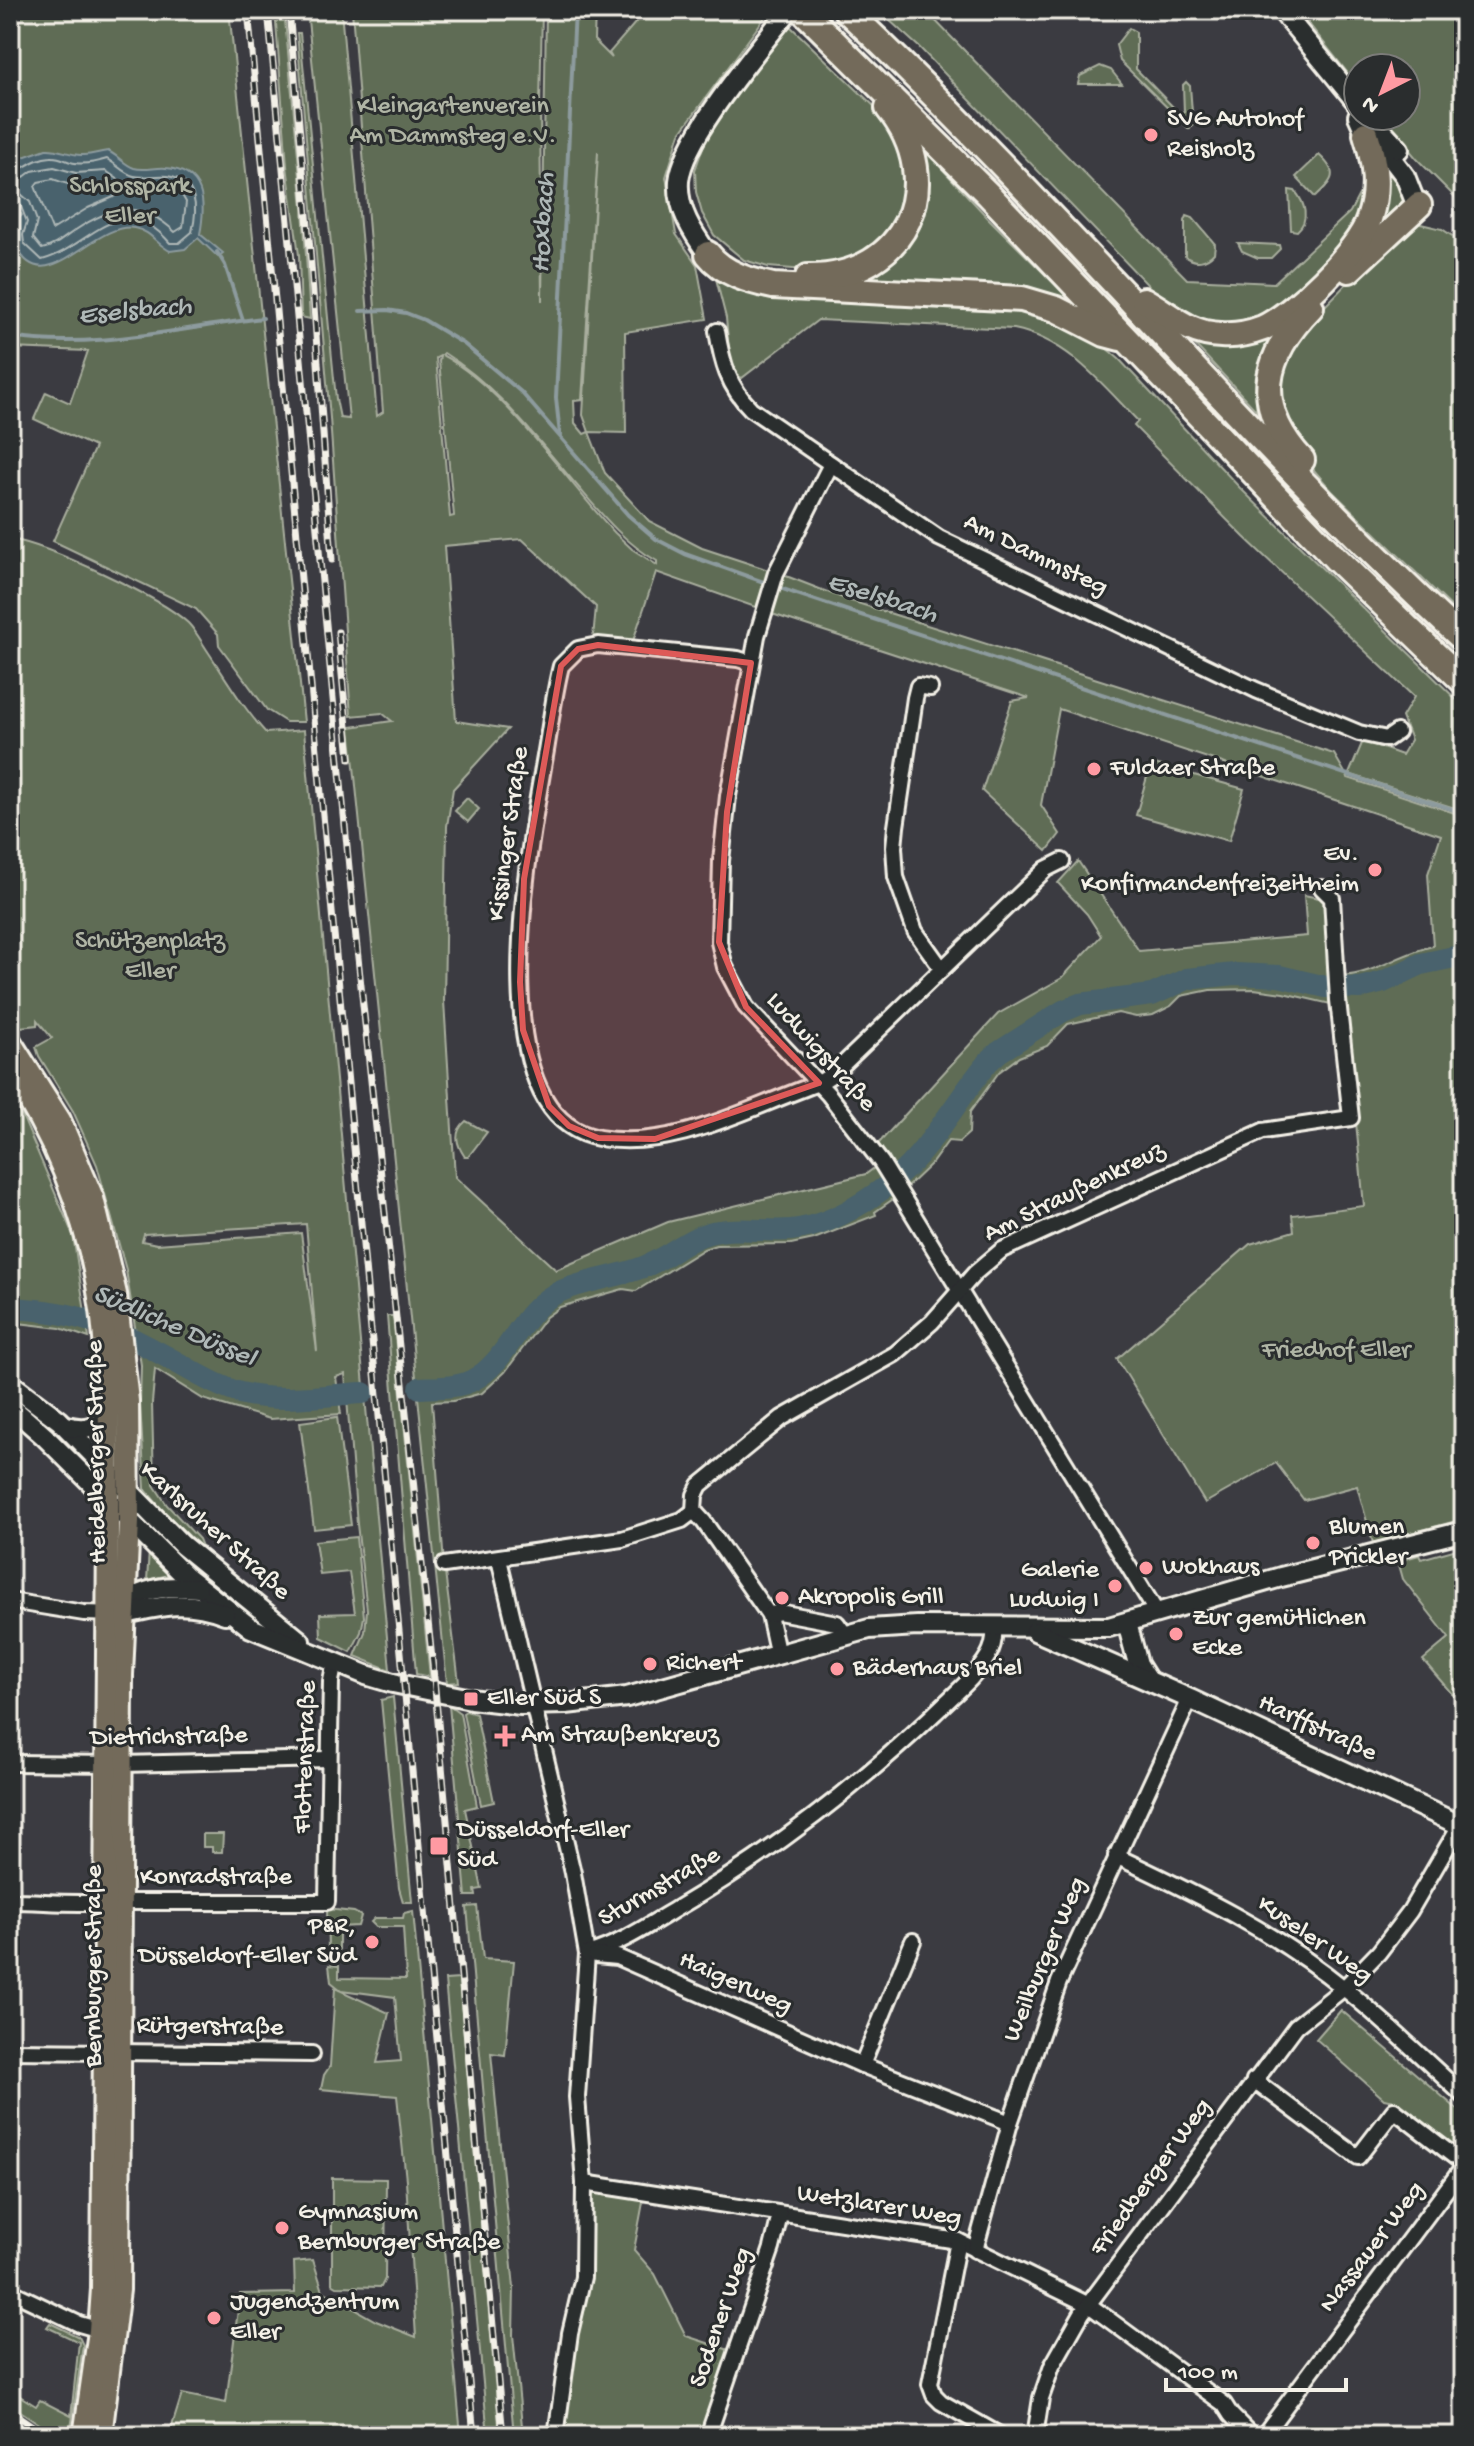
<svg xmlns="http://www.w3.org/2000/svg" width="1474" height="2446" viewBox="0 0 1474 2446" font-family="'Gochi Hand',sans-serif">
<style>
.green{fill:#5e6c54;stroke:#a9ae9e;stroke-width:2;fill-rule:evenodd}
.water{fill:#48626d;stroke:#8d9b9e;stroke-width:2}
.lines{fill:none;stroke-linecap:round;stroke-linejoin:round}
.shore{stroke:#afb8b7;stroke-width:2}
.stream{stroke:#8d9b9e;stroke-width:4}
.river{stroke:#48626d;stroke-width:22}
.street-casing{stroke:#f4f1e8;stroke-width:20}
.secondary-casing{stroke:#f4f1e8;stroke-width:24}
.primary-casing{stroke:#f4f1e8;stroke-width:26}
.highway-casing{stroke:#f4f1e8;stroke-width:30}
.street{stroke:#2a2d2e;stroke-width:14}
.secondary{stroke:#2a2d2e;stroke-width:18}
.primary{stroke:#736b5a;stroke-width:20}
.highway{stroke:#736b5a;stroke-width:24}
.rail-casing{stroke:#f4f1e8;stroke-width:7}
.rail{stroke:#2a2d2e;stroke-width:4;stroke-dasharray:12;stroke-linecap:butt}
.marked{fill:#de5a58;fill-opacity:0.2;stroke:#de5a58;stroke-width:6;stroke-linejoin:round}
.poi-dot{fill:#ff9aa2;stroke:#2a2d2e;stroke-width:3}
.labels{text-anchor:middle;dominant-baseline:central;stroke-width:6;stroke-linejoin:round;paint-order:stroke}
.park-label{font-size:26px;fill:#b0b5a5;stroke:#2a2d2e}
.poi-label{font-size:26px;fill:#f4f1e8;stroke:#2a2d2e;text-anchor:start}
.street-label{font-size:26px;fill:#f4f1e8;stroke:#2a2d2e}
.water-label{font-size:28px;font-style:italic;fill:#afb8b7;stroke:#2a2d2e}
</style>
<rect width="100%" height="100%" fill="#3b3b41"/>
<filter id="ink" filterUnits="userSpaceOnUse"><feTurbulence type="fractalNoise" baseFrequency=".0125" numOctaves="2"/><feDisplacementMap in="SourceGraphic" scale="16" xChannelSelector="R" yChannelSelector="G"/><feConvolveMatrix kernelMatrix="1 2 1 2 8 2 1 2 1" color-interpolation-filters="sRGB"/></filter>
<g filter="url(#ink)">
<g class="green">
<polygon points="10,10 229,10 304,722 286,722 267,710 219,645 218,634 196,609 53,541 95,447 34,419 46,392 70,403 88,351 10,348"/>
<polygon points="275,10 284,10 303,208 310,319 301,317 299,255 287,166"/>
<path d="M307,10h34l36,406 6,-4 -31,-402h190l-2,96 2,195 4,-291h49l-1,30 18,18 -3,-5 27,-31 -12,-12h140l4,3 -88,120 -14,44 10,57 21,31 10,54 -82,13 1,101 -37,-1 16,41 44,48 53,27 70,23 -14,37 -102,-36 -24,72 -39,-6 3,-31 -74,-68 -78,7 12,175 52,8 -55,60 -6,37 -3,175 11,176 101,93 112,-48 198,-48 11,-8 19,31 -21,15 1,3 -62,24 -23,5 -75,1 -12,4 -68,42 -13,-2 -63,18 -14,10 -41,55 -23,21 -29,8 -21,1 12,163 15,117 -12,1 -97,-956 42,-6 -10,-8 -31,3 -21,-298 -33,-385h3l36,366 4,19 9,1zM598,152l-15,263 6,17 -5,2 -9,-11 -1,-22 8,-1zM444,353c55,34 94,88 136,136 23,27 45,54 77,72v4l-25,-16 -17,-16c-51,-54 -109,-144 -173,-178zM440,356l-1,5 15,155 -4,1 -14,-159z"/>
<polygon points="878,10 925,10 1187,279 1274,283 1350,212 1363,187 1359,157 1362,155 1371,182 1354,235 1286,303 1248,325 1213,326 1165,303 919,47"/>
<polygon points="1298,10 1464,10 1464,206 1417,159 1381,116 1406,116 1406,68 1358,68 1358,86"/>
<polygon points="790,26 874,106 893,126 906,150 908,200 873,252 818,271 768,267 744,260 714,235 702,213 696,192 695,170 708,133 720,112"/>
<polygon points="1129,28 1136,32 1136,69 1177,111 1184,112 1183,85 1186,82 1190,86 1193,125 1189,129 1120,61 1116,45"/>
<polygon points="1100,66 1111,70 1122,84 1078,84 1080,76"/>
<polygon points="919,144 988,218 1079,308 786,283 785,280 895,248"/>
<polygon points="1379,154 1413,202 1297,316 1267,422 1185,334 1241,339 1351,256"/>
<path d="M1319,155c21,19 14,25 -4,42l-19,-20z"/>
<path d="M1289,190l6,1c10,12 15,29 2,40l-6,-1z"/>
<path d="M1187,216l6,2 22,26 -1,9c-8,9 -19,11 -29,3v-35z"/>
<polygon points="1412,222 1442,229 1464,244 1464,277 1459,281 1464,284 1464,619 1332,491 1293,446 1275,389 1300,332 1376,253"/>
<polygon points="1238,243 1279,245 1280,249 1271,258 1258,258 1242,251"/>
<path d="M714,271l299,32 79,33 27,23 121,129 224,219v104l-115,-37 14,-33 39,14 9,-15 -9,-23 12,-20 -170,-160 -110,-111 4,-5c-37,-38 -70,-81 -124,-92l-196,-9 -76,58 -11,-5 -5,-55z"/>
<path d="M10,539c38,6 150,58 178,84 8,8 14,20 21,30 18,27 35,56 57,80l38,-3 86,940 -35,-14 10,-24 2,-22 -10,-86 -12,-150 -9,3 5,37 -71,5 -67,-20 -48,-30 -3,34 2,82 13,20 32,34 4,10 -40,-38 -18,-22 -5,-86 1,-38 -15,-95 -29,-105 -24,-54 -34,-55 -3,-9 16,-9 -15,-18v5l-17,2 -10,-11zM306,1224l11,127 -16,-118 -144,11 -15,-3 2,-7z"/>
<path d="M781,574l67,26 486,154 14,24 116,38v703l-91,24 -16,-57 -53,14 -28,-37 -71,40 -88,-144 133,-115 44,-13 -2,-16 72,-9 -22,-230c32,-2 59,-23 91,-30l-5,-72 13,-39 -382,-126 -18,96 19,29 -13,17 -65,-60 30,-90 17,-3 -260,-85z"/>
<polygon points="1151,763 1244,789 1229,841 1136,815"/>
<polygon points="467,798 479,809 468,822 455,811"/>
<polygon points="1078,861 1139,951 1307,936 1304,895 1324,899 1335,1005 1283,993 1254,989 1210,990 1181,996 1171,1006 1153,1015 1136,1017 1118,1013 1068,1024 1047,1046 1019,1057 999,1072 970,1112 969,1133 959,1142 948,1141 932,1163 905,1189 878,1144 998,1014 1062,978 1101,936 1087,914 1058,883"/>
<polygon points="10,1097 24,1120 73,1235 89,1338 60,1328 10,1322"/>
<path d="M466,1121l21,11 -19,25h-3c-9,-13 -12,-25 1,-36z"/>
<polygon points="387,1316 393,1316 430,1677 416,1674"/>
<polygon points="337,1417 351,1525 314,1529 300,1422"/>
<polygon points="356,1537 364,1617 361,1632 351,1652 321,1637 320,1614 355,1613 349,1572 320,1575 315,1541"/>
<polygon points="1464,1547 1464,1708 1423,1660 1449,1638 1403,1579 1398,1561 1419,1555 1421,1559"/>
<polygon points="149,1551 173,1574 147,1580"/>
<polygon points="393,1697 412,1902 403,1902 399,1888 381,1700"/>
<polygon points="449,1705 460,1713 477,1806 465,1809 482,1889 475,1890 476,1896 466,1896"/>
<polygon points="466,1711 476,1714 494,1802 481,1805 463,1713"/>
<polygon points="203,1834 223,1834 222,1852 212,1852 212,1847 203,1847"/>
<polygon points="477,1906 483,1959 514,1961 505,2055 491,2053 514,2288 513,2335 523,2436 514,2436 467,1907"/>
<polygon points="327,1909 354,1912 361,1916 358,1926 339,1927 339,1957 328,1948"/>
<polygon points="413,1911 461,2436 169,2436 182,2394 226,2403 240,2294 295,2293 294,2262 313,2260 323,2291 376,2321 416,2337 406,2180 397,2096 321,2089 324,2075 330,2066 335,1988 389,2013 377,2063 401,2061 395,1997 341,1990 331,1982 329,1965 339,1966 339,1978 406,1979 403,1927 376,1927 371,1922 375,1918 403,1918 404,1913"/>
<polygon points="459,1979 500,2436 488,2436 445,1980"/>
<polygon points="1341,2010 1464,2115 1464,2136 1455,2145 1395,2101 1384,2099 1316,2039"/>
<polygon points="332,2178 386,2179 385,2279 381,2287 337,2286 332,2283"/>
<polygon points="591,2190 644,2197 634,2250 655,2274 686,2336 732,2351 703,2436 563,2436 587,2275"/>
<polygon points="50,2323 79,2337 83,2345 70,2436 57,2436 10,2404 10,2390 36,2406 40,2400 71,2416 79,2342 47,2327"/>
</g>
<path class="water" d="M46,149c13,-1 22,6 35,6 10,1 17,-3 27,-4 9,4 17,14 26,17 10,3 22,-1 32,0 39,3 40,35 34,66l23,19 -5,4 -20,-19 -13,11 -15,2c-14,-7 -19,-20 -36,-23 -40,-7 -89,74 -117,20 -5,-11 2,-15 2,-24 0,-4 -3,-7 -4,-11 -5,-17 -10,-39 2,-54z"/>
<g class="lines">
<g class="shore">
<path d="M54,167l22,6 30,-2 16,11 11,4 37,1 10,5 6,10 -3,25 -8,5c-34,-33 -64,-26 -101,-1 -10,7 -20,16 -32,18l-9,-11 4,-17 -7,-19 -18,-16 20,-15z"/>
<path d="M10,173c13,-2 22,-15 41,-16 9,-1 16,5 24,6 11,2 22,-1 32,-4 9,5 17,15 27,17 11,2 22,-1 33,0 31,4 31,32 25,56l-13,11h-9c-50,-57 -79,4 -128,17l-18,-17 -1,-8 4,-13 -7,-18 -10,-4"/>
<path d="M53,179c6,2 13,5 20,6 17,2 33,-6 43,11l-28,12 -36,22 -17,-44 3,-4z"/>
</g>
<g class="stream">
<polyline points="10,220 21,215"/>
<polyline points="217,252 225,265 243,320"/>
<polyline points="360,311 387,310 406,313 424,320 464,344 521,392 628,515 656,539 685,554 797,594 1464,813"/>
<path d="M10,337c85,13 169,-9 253,-19"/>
<polyline points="560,435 556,398 575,10"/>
</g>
<g class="river">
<path d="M10,1308c68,3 99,17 157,49 24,13 47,28 73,36 38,10 84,2 123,0"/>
<path d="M420,1388c17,-1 38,0 53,-8 37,-19 46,-71 88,-89 28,-12 60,-14 87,-26 24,-10 44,-31 71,-34 24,-4 48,1 72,-1 29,-3 60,-19 83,-35 50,-32 77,-88 114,-133l11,-10 64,-41 17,-7 72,-9 35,-16 48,-5 44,2 47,11 34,1 23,-6 38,-18 43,-9"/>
</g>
<defs>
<g id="street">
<path d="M717,331c5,31 11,55 34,78l188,129 317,152 103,43 28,6 10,-7"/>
<polyline points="831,464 776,573 757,636 728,796 721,861 719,942 725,967 746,1007 829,1095 881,1162 1157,1613"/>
<path d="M751,663l-13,-4 -140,-14 -20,4 -17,17c-8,32 -11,64 -17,96 -14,82 -68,354 55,376 76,13 150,-31 220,-55l14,-9 213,-205 16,-8"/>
<polyline points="930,688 918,686 915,698 896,827 894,847 896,877 915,931 942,969"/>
<polyline points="694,1511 695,1495 700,1485 782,1418 895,1354 932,1322 975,1273 1002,1250 1263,1131 1351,1118 1338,1000 1332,898 1322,888"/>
<polyline points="694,1511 704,1522 769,1615 778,1656"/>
<polyline points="499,1559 573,1873 587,1954 577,2097 584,2183 583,2277 570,2333 556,2436"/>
<polyline points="444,1565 622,1539 682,1520 694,1511"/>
<polyline points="10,1601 84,1613 117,1614"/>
<polyline points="769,1615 779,1612 837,1623 845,1634"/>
<polyline points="10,1763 123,1764 329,1759"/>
<path d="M1116,1856c80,38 160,76 229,133 41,33 80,71 119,107"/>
<path d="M10,1901c32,0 63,4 95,1h222l4,-221 4,-19"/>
<path d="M587,1954c34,-10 62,-29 92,-47 92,-54 178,-120 256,-194 18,-18 40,-35 53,-57 6,-10 7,-19 6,-30"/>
<polyline points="596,1955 617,1957 862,2065 1010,2123"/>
<polyline points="10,2051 312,2054"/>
<polyline points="862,2065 913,1941"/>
<polyline points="1254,2080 1318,2128"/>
<polyline points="1322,2131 1358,2157 1394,2110 1464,2164"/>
<polyline points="584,2183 958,2241 1089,2305 1224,2404 1231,2415 1252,2436"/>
<polyline points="958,2241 930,2384 934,2395 941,2402 1001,2436"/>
<polyline points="975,2250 1010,2123 1059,1982 1190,1699"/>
<polyline points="10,2291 79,2324 107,2332"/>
<polyline points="708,2436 772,2248 780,2215"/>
<polyline points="1035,2436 1041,2398 1052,2366 1082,2313 1296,2026 1344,1988 1379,1952 1410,1911 1460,1825"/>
<polyline points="1263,2436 1464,2166"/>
</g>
<g id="secondary">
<polyline points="1281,10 1358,104"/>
<polyline points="1358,116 1366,134 1385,150 1405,176 1414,199 1419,205"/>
<polyline points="1369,116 1399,149"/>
<path d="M708,254c-15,-21 -31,-45 -29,-73 4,-44 81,-133 110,-171"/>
<polyline points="10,1383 59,1420 182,1545 300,1641"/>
<polyline points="10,1406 44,1436 184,1575 251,1628 366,1675 393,1683 471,1699 521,1705 566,1704 627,1697 869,1629 917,1626 1109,1627 1281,1577 1464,1531"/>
<path d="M66,1426c20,5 30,2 43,-14"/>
<path d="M117,1607c25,-19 51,-22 81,-19"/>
<path d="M126,1614c38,-9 61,-14 99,0"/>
<polyline points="1127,1623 1138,1664 1148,1680"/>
<polyline points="1035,1631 1190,1699 1464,1827"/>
</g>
<g id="primary">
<polyline points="10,1041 60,1120 93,1198 116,1294 128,1401 129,1521 122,1675 119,2290 101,2436"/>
<path d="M10,1070c48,73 79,153 91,240 4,30 5,61 8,92l-7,887 -3,42 -15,105"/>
</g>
<g id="highway">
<polyline points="802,10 988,194 1335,558 1464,682"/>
<path d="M846,10c214,202 402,430 618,630"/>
<path d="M708,254c16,20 41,27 65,32l249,13 34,10 49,25 15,4"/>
<polyline points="1349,270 1419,205"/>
<path d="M808,277c99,1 140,-94 80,-169"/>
<path d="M1144,300c27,15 44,34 77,35 14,1 29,-2 42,-7 31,-14 96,-77 106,-109 10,-29 6,-57 -3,-85"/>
<path d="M1302,460c-50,-54 -40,-103 9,-153"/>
</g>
</defs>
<use href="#street" class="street-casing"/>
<use href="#secondary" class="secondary-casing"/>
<use href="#primary" class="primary-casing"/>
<use href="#highway" class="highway-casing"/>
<use href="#street" class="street"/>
<use href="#secondary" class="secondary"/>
<use href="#primary" class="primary"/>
<use href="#highway" class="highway"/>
<defs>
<g id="rail">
<polyline points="248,10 474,2436"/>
<polyline points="268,10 353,910 434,1678 503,2436"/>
<polyline points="289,10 310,250 332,560"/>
<polyline points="338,632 350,759"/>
<polyline points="10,2411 47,2436"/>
<polyline points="10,2425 25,2436"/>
</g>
</defs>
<use href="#rail" class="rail-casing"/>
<use href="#rail" class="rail"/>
</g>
</g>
<path class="marked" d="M598,645l153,18 -24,149 -8,130 27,65 73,76 -164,56 -57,-1 -29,-12 -20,-20 -26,-76 -3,-48 4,-103 37,-213 17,-17z"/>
<g class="poi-dot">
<circle cx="1151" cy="135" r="8"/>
<circle cx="1094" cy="769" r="8"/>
<circle cx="1375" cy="870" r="8"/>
<circle cx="1313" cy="1543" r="8"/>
<circle cx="1146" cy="1568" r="8"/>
<circle cx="1115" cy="1586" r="8"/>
<circle cx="782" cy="1598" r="8"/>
<circle cx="1176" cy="1634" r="8"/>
<circle cx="650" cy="1664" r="8"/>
<circle cx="837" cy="1669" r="8"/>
<rect x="463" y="1691" width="16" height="16" rx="4"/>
<path d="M501 1724h8v8h8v8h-8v8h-8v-8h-8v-8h8z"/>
<rect x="429" y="1836" width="20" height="20" rx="4"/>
<circle cx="372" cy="1942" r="8"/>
<circle cx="282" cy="2228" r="8"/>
<circle cx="214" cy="2318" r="8"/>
</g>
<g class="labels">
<g class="park-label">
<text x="453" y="107">Kleingartenverein<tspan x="453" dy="30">Am Dammsteg e.V.</tspan></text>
<text x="130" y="187">Schlosspark<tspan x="130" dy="30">Eller</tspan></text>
<text x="150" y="942">Schützenplatz<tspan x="150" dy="30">Eller</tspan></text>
<text x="1336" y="1351">Friedhof Eller</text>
</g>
<g class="poi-label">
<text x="1167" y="120">SVG Autohof<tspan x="1167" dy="30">Reisholz</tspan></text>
<text x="1110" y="769">Fuldaer Straße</text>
<text x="1359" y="855" text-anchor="end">Ev.<tspan x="1359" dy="30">Konfirmandenfreizeitheim</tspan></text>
<text x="1329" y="1528">Blumen<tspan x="1329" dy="30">Prickler</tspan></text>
<text x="1162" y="1568">Wokhaus</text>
<text x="1099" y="1571" text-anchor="end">Galerie<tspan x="1099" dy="30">Ludwig I</tspan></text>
<text x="798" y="1598">Akropolis Grill</text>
<text x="1192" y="1619">Zur gemütlichen<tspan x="1192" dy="30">Ecke</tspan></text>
<text x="666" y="1664">Richert</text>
<text x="853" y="1669">Bäderhaus Briel</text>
<text x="487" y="1699">Eller Süd S</text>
<text x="521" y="1736">Am Straußenkreuz</text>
<text x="457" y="1831">Düsseldorf-Eller<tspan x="457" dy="30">Süd</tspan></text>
<text x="356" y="1927" text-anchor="end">P&amp;R,<tspan x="356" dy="30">Düsseldorf-Eller Süd</tspan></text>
<text x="298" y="2213">Gymnasium<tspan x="298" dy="30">Bernburger Straße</tspan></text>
<text x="230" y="2303">Jugendzentrum<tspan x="230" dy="30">Eller</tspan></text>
</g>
<g class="street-label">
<text transform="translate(1035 556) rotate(26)">Am Dammsteg</text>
<text transform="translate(510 834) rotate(-82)">Kissinger Straße</text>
<text transform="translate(820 1053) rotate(48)">Ludwigstraße</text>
<text transform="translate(1075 1193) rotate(-26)">Am Straußenkreuz</text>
<text transform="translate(98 1452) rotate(-91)">Heidelberger Straße</text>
<text transform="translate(214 1532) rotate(42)">Karlsruher Straße</text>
<text transform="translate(1317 1729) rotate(25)">Harffstraße</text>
<text transform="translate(169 1738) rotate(-1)">Dietrichstraße</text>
<text transform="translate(307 1757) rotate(-88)">Flottenstraße</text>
<text x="216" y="1878">Konradstraße</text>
<text transform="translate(660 1888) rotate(-30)">Sturmstraße</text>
<text transform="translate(1314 1941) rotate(35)">Kuseler Weg</text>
<text transform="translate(1046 1960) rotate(-67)">Weilburger Weg</text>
<text transform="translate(95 1966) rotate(-90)">Bernburger Straße</text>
<text transform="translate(735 1984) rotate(24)">Haigerweg</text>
<text transform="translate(210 2028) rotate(1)">Rütgerstraße</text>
<text transform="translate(1152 2178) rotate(-54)">Friedberger Weg</text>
<text transform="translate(879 2207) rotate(9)">Wetzlarer Weg</text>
<text transform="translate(1373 2248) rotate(-53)">Nassauer Weg</text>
<text transform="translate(722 2318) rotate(-71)">Sodener Weg</text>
</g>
<g class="water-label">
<text transform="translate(545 223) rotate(-87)">Hoxbach</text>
<text transform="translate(135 312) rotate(-5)">Eselsbach</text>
<text transform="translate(882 599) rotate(18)">Eselsbach</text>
<text transform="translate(174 1327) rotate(23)">Südliche Düssel</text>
</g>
</g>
<rect width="1474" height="2446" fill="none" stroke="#2a2d2e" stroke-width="40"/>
<rect x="20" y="20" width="1434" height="2406" fill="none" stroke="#f4f1e8" stroke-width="3" filter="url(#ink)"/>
<g transform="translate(1382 92) rotate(222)"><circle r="38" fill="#2a2d2e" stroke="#7b7b78" stroke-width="2"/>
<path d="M0-6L14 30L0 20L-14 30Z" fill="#ff9aa2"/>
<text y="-12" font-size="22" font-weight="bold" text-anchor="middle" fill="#f4f1e8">N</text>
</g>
<path d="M1166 2378v12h180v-12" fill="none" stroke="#f4f1e8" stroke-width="4"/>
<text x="1178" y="2378" font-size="24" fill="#f4f1e8" stroke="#2a2d2e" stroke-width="6" paint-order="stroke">100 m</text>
</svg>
